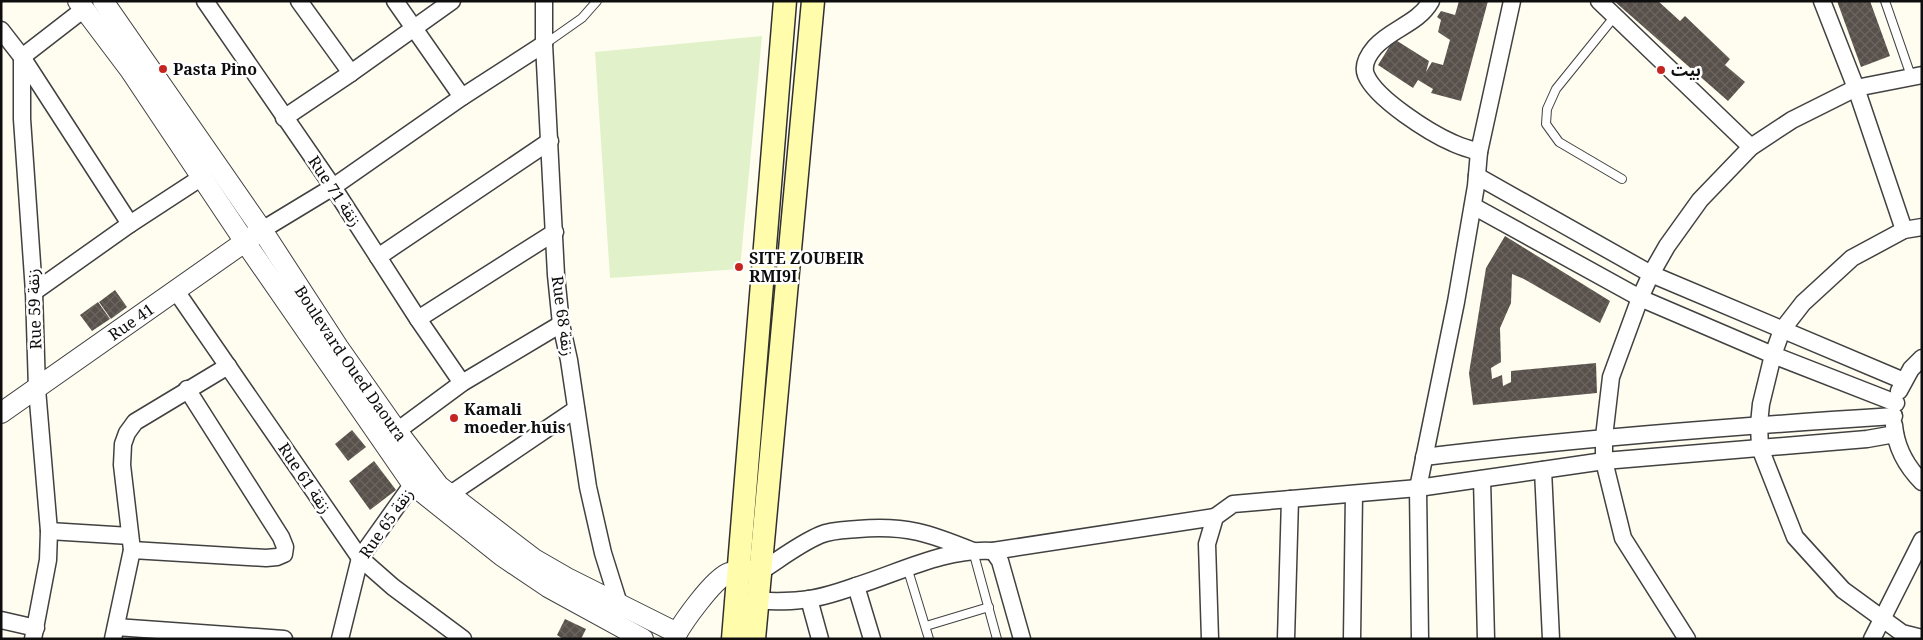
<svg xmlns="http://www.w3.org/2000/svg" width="1923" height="640" viewBox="0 0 1923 640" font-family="'Noto Serif','Noto Sans Arabic',serif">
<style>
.pitch{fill:#e1f2ca}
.building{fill:url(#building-cross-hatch)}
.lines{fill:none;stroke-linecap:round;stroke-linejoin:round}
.service-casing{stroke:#414141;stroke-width:10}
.minor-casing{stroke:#414141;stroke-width:19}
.tertiary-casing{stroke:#414141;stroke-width:22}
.secondary-casing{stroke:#303030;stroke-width:25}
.service{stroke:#fff;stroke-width:8}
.minor{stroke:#fff;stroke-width:16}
.tertiary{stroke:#fff;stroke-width:20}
.secondary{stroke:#fffcab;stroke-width:22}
.poi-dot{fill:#c52520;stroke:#fff;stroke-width:2}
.labels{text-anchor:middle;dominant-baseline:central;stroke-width:5;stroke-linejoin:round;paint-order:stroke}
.poi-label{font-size:16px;font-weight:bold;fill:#0e0e0e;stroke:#fff;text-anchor:start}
.street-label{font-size:16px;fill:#0e0e0e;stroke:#fff}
</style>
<defs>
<pattern id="building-cross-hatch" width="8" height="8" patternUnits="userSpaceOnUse" patternTransform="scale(1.25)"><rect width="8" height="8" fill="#58504a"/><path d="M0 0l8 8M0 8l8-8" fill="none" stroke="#6b6560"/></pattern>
</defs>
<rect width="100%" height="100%" fill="#fffdf0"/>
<polygon class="pitch" points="762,36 740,269 610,278 595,52"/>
<g class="building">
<polygon points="1459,1 1488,1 1461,101 1431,93 1433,89 1418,80 1413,88 1378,65 1394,39 1429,61 1426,72 1432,62 1443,65 1450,40 1438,32 1441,20 1437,17 1441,11 1455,15"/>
<polygon points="1614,1 1658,1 1680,21 1685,16 1730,59 1725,65 1745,82 1728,101"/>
<polygon points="1837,1 1870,1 1890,56 1861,67"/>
<polygon points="1505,236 1610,301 1600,323 1524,279 1512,274 1511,303 1500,328 1501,362 1491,368 1492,379 1502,375 1503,386 1511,382 1511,371 1596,363 1597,393 1473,405 1469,373 1486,268"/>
<polygon points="115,290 127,307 111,319 99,302"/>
<polygon points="98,302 110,319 92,331 80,315"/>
<polygon points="352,430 366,447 348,461 335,444"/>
<polygon points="374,461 396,490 370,510 349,481"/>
<polygon points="565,619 586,629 581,639 563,639 557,635"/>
</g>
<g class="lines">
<defs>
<g id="service">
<polyline points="1885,1 1911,76"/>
<polyline points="1615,16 1556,89 1547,109 1546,124 1559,142 1622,179"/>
<polyline points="545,44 582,18 597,1"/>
<polyline points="973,551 997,639"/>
<polyline points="907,567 929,639"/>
<polyline points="926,626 989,607"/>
</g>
<g id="minor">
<polyline points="205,1 333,187 418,319 462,383"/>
<polyline points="299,1 351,73"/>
<polyline points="395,1 462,97"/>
<polyline points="544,1 544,44 556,275 561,324 569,360 588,487 603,553 619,604 618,612"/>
<path d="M1431,1c-13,23 -39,27 -56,46 -6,7 -13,18 -9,28 10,24 64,58 87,68 8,4 17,6 26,9l33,-151"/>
<polyline points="1599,1 1751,147"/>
<polyline points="1822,1 1856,88 1904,230"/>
<polyline points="1,30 22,57 130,224"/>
<polyline points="284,118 351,73 452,1"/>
<polyline points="1477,176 1651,274 1904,381"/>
<polyline points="1473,206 1640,298 1773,355 1896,403"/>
<polyline points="1922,227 1904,230 1852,258 1803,303 1782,330 1773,355 1761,404 1759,424 1760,448 1795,537 1843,590 1902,633 1922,638"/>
<polyline points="262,230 333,187 462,97 544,44"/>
<polyline points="378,257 550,141"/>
<polyline points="176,291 360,558 393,587 463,639"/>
<polyline points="34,292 130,224 202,177"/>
<polyline points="418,319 555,232"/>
<polyline points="1899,391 1911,369 1922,358"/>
<path d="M1894,425c2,22 12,41 28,57"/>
<polyline points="397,431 462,383 561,324"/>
<path d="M1424,457c157,-19 313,-31 470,-41"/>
<polyline points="1543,470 1551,639"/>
<polyline points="1482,479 1486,639"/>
<polyline points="449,495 576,409"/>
<polyline points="49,531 130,536"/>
<polyline points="132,550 266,558 277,557 284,554 285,547 281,537 187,389"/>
<polyline points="993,551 1000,561 1022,639"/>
<path d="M761,571c19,-12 38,-27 59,-36 11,-5 26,-5 38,-6 48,-4 71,4 115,22"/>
<polyline points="856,586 872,639"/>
<polyline points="809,599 820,639"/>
<path d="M758,601c14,0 29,1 43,-1 17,-1 38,-8 55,-14 45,-14 89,-38 137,-35l222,-34"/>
<polyline points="1,620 36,628"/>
<polyline points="116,627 284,639"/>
<polyline points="33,639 48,560 49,531 37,389 34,292 22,119 22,57 84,9"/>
<polyline points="113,639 132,550 122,465 123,444 127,433 135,422 228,366"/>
<polyline points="340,639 360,558 419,475"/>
<polyline points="1210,639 1207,544 1215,517 1233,504 1418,488 1604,461 1867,439 1895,434"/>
<polyline points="1286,639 1290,499"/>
<polyline points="1352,639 1354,494"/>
<polyline points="1420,639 1418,488 1456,302 1476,186 1479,152"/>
<polyline points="1687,639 1623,538 1604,461 1604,437 1611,377 1640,298 1651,274 1667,246 1700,200 1751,147 1792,120 1856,88 1922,75"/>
<polyline points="1872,639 1922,540"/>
</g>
<g id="tertiary">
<polyline points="78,1 130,70 245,242 413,485 502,556 548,587 643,639"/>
<path id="s1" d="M103,1l159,229 76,117 59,84 42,55 95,73 33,19 110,55"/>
<path id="s2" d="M1,413l255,-179"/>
<path d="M674,639c7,-15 40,-61 55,-66 8,-3 16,-2 24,-2"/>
</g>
<g id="secondary">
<polyline points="733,639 785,1"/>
<polyline points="754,639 813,1"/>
</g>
</defs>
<use href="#service" class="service-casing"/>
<use href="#minor" class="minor-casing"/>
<use href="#tertiary" class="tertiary-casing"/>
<use href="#secondary" class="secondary-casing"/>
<use href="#service" class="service"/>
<use href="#minor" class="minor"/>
<use href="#tertiary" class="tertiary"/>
<use href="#secondary" class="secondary"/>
</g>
<g class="poi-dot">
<circle cx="163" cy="69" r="5"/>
<circle cx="1661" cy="70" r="5"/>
<circle cx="739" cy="267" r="5"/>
<circle cx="454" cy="418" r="5"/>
</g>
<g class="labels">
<g class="poi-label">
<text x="173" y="69">Pasta Pino</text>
<text x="1671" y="70">بيت</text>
<text x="749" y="258">SITE ZOUBEIR<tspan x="749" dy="18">RMI9I</tspan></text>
<text x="464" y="409">Kamali<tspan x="464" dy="18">moeder huis</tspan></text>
</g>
<g class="street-label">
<text transform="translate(335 191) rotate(56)">Rue 71 زنقة</text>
<text transform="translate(34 309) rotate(-92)">Rue 59 زنقة</text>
<text transform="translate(563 316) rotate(82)">Rue 68 زنقة</text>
<text stroke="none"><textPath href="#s2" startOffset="159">Rue 41</textPath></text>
<text stroke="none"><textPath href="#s1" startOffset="439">Boulevard Oued Daoura</textPath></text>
<text transform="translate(305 478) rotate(56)">Rue 61 زنقة</text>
<text transform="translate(386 523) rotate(-55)">Rue 65 زنقة</text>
</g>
</g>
<rect width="1923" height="640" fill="none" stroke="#0e0e0e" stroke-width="5"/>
</svg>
